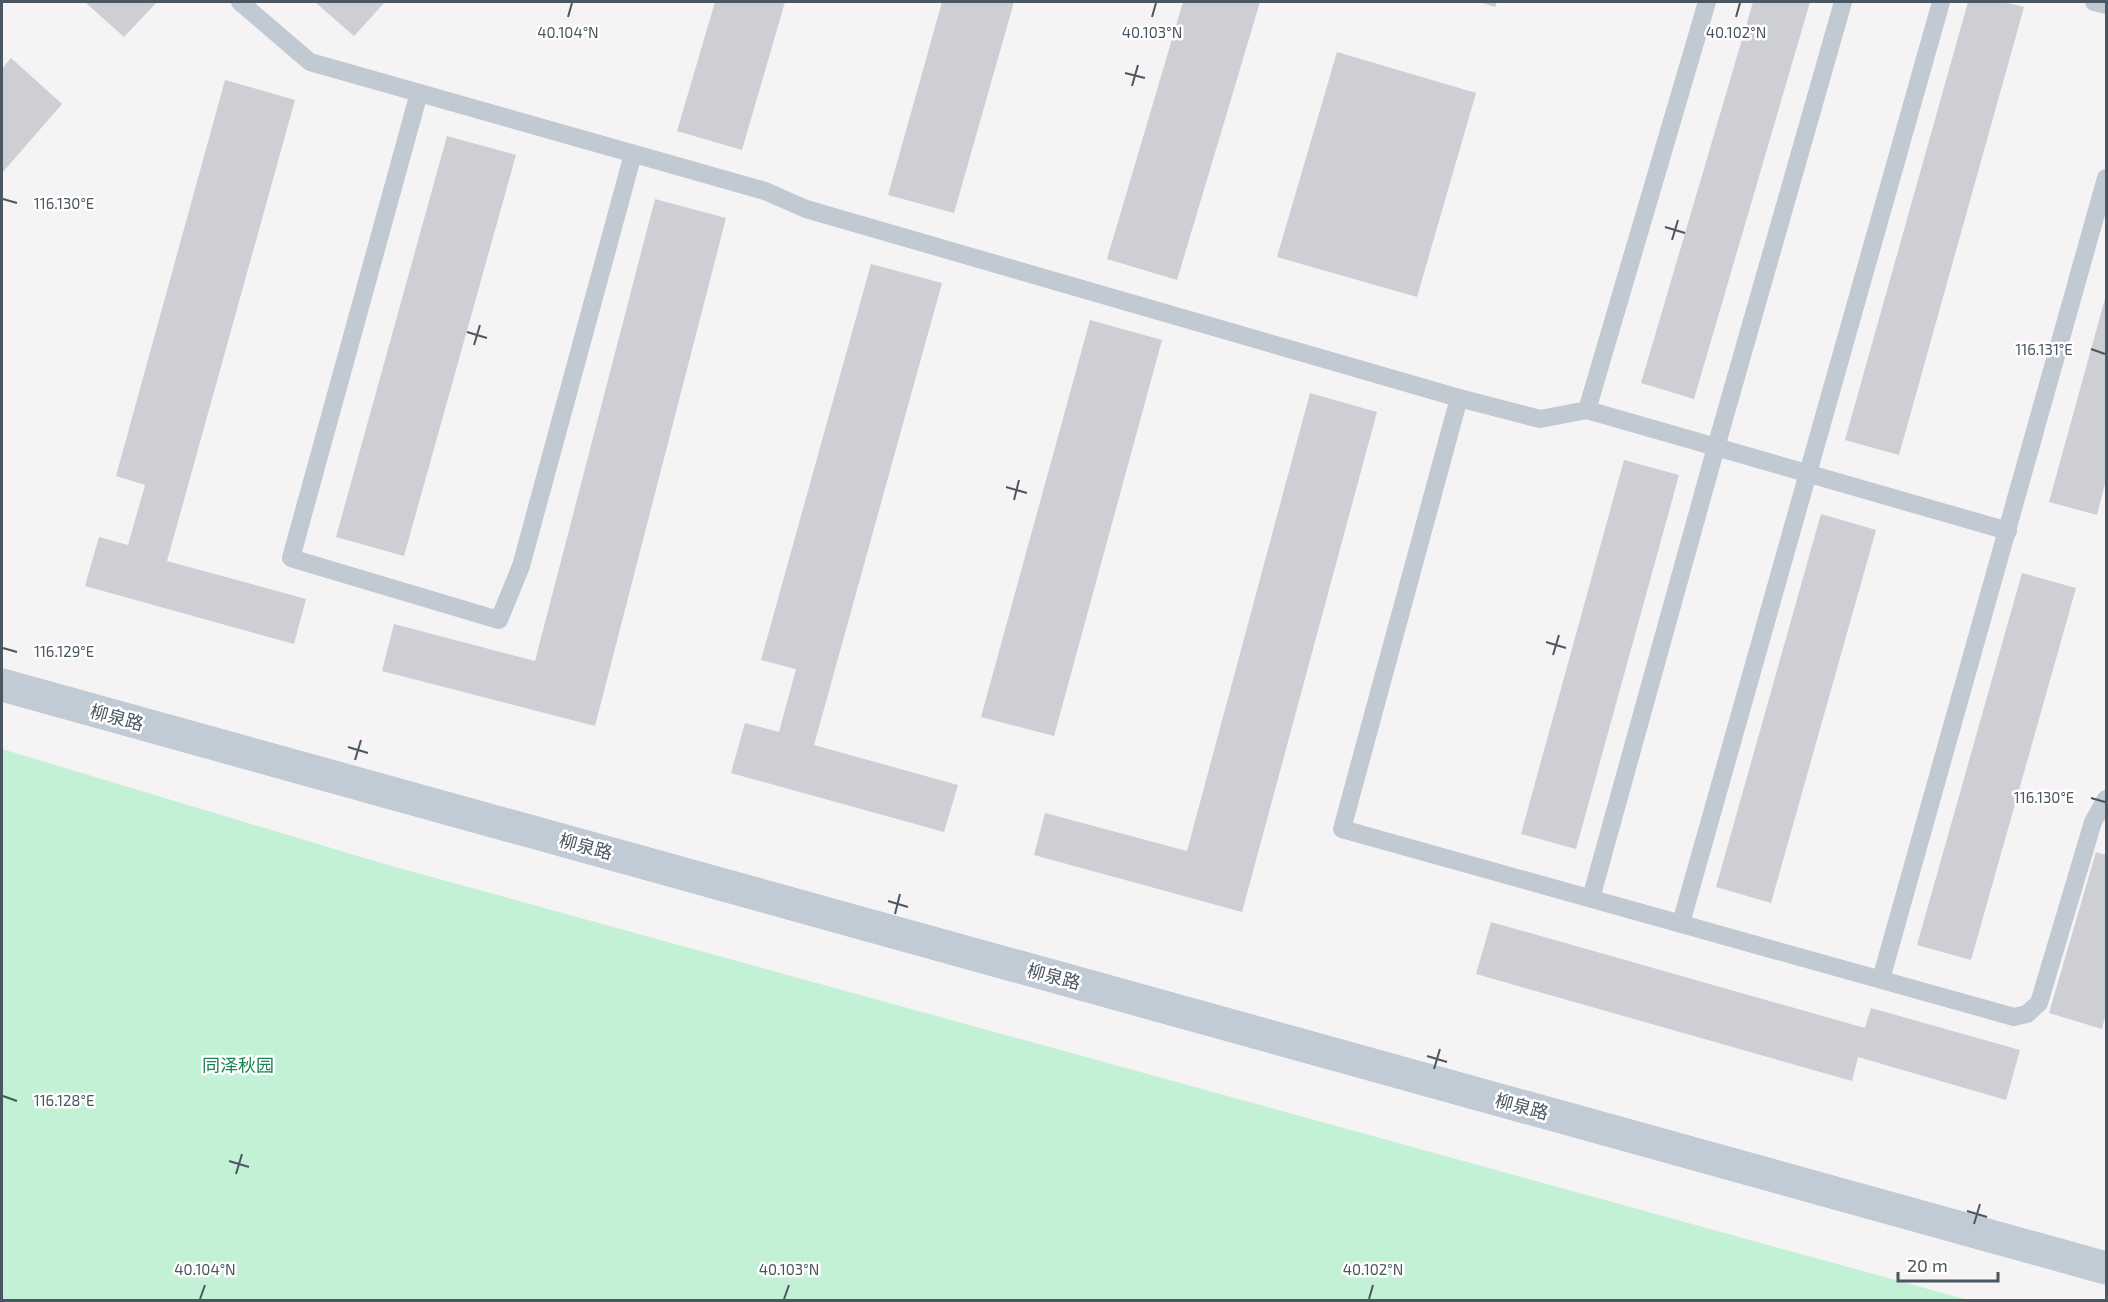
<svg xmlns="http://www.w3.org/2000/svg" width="2108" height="1302" viewBox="0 0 2108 1302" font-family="'Exo 2','Noto Sans SC',sans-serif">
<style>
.green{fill:#c3f1d5}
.building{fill:#cdcfd5}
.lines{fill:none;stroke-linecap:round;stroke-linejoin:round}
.lane{stroke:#c1cad2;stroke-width:18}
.secondary{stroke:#c1cbd6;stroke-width:33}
.ticks{fill:none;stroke:#4a5661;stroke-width:2}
.labels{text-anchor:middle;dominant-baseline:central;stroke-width:5;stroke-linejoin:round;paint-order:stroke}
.street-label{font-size:18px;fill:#4a5661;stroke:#fff}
.park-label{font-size:18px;fill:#17864f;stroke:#fff}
.ticks-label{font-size:15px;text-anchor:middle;fill:#4a5661;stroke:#fff;stroke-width:5;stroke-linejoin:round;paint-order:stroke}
</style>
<rect width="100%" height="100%" fill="#f5f3f3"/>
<polygon class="green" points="2,749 381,863 1968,1300 2,1300"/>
<g class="building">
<polygon points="85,2 157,2 124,37"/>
<polygon points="315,2 385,2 354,36"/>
<polygon points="715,2 785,2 742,150 677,131"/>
<polygon points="942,2 1014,2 954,213 888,195"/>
<polygon points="1183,2 1260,2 1177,280 1107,259"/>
<polygon points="1479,2 1497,2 1495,7"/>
<polygon points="1753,2 1810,2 1694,399 1641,383"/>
<polygon points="1968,2 2003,2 2024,7 1899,455 1845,440"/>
<polygon points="1337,52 1476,93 1417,297 1277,257"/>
<polygon points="11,58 62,104 2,173 2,69"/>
<polygon points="225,80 295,100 167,561 306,599 294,644 85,586 99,537 128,545 145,485 116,476"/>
<polygon points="447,136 516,155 404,556 336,537"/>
<polygon points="655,199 726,218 595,726 382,671 394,624 535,661"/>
<polygon points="871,264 942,283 814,745 958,785 944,832 731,773 745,723 779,732 796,669 761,660"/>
<polygon points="2106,295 2106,480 2097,515 2049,502"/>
<polygon points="1090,320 1162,340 1054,736 981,717"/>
<polygon points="1310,393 1377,412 1242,912 1034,855 1045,813 1187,851"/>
<polygon points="1624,460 1679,475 1576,849 1521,834"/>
<polygon points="1821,514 1876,530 1771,903 1716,887"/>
<polygon points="2022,573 2076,588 1971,960 1917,945"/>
<polygon points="2096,852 2106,855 2106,1013 2102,1029 2049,1013"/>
<polygon points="1491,922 1865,1028 1871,1008 2020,1050 2006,1100 1858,1057 1852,1081 1476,974"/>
</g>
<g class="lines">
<g class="lane">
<polyline points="240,2 310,62 765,191 806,209 1459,398 1540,419 1587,410 2008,531"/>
<polyline points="2094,2 2106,5"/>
<polyline points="419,93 291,558 499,620 521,566 633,154"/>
<polyline points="1459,398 1342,829 2014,1017 2027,1014 2039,1003 2093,822 2106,799"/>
<polyline points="1587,410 1707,2"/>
<polyline points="1591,898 1716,447 1843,2"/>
<polyline points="1681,923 1941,2"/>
<polyline points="1881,979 2106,178"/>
</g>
<polyline class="secondary" points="2,685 2106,1268"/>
</g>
<path class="ticks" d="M568,17l4,-14M1152,17l4,-14M1736,17l4,-14M1125,73l20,5M1132,86l6,-21M3,199l14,4M1665,227l20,6M1672,240l6,-20M467,332l20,6M474,345l6,-20M2091,349l14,5M1006,487l21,6M1014,500l5,-20M1546,642l20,6M3,648l14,4M1553,655l6,-20M348,747l20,6M355,760l6,-20M2091,798l14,4M888,901l20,6M895,914l5,-20M1427,1056l20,6M1434,1069l6,-20M3,1096l14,5M229,1161l20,6M236,1174l6,-20M1967,1211l20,6M1974,1224l6,-20M200,1299l5,-14M784,1299l5,-14M1369,1299l4,-14"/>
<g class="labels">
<g class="street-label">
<text transform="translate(117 717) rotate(15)">柳泉路</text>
<text transform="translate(586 846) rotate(15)">柳泉路</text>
<text transform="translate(1054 976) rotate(15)">柳泉路</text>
<text transform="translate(1522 1106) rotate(15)">柳泉路</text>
</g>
<g class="park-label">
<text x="238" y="1065">同泽秋园</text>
</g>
</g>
<g class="ticks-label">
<text x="568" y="38">40.104°N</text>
<text x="1152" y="38">40.103°N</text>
<text x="1736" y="38">40.102°N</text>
<text x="64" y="209">116.130°E</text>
<text x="2044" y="355">116.131°E</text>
<text x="64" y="657">116.129°E</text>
<text x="2044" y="803">116.130°E</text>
<text x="64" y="1106">116.128°E</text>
<text x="205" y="1275">40.104°N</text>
<text x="789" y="1275">40.103°N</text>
<text x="1373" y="1275">40.102°N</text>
</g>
<rect width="2108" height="1302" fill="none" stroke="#4a5661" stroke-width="6"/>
<path d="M1898 1272v9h100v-9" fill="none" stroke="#4a5661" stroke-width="3"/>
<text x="1907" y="1272" font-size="18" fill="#4a5661" stroke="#ffffff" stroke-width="4.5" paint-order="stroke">20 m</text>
</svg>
